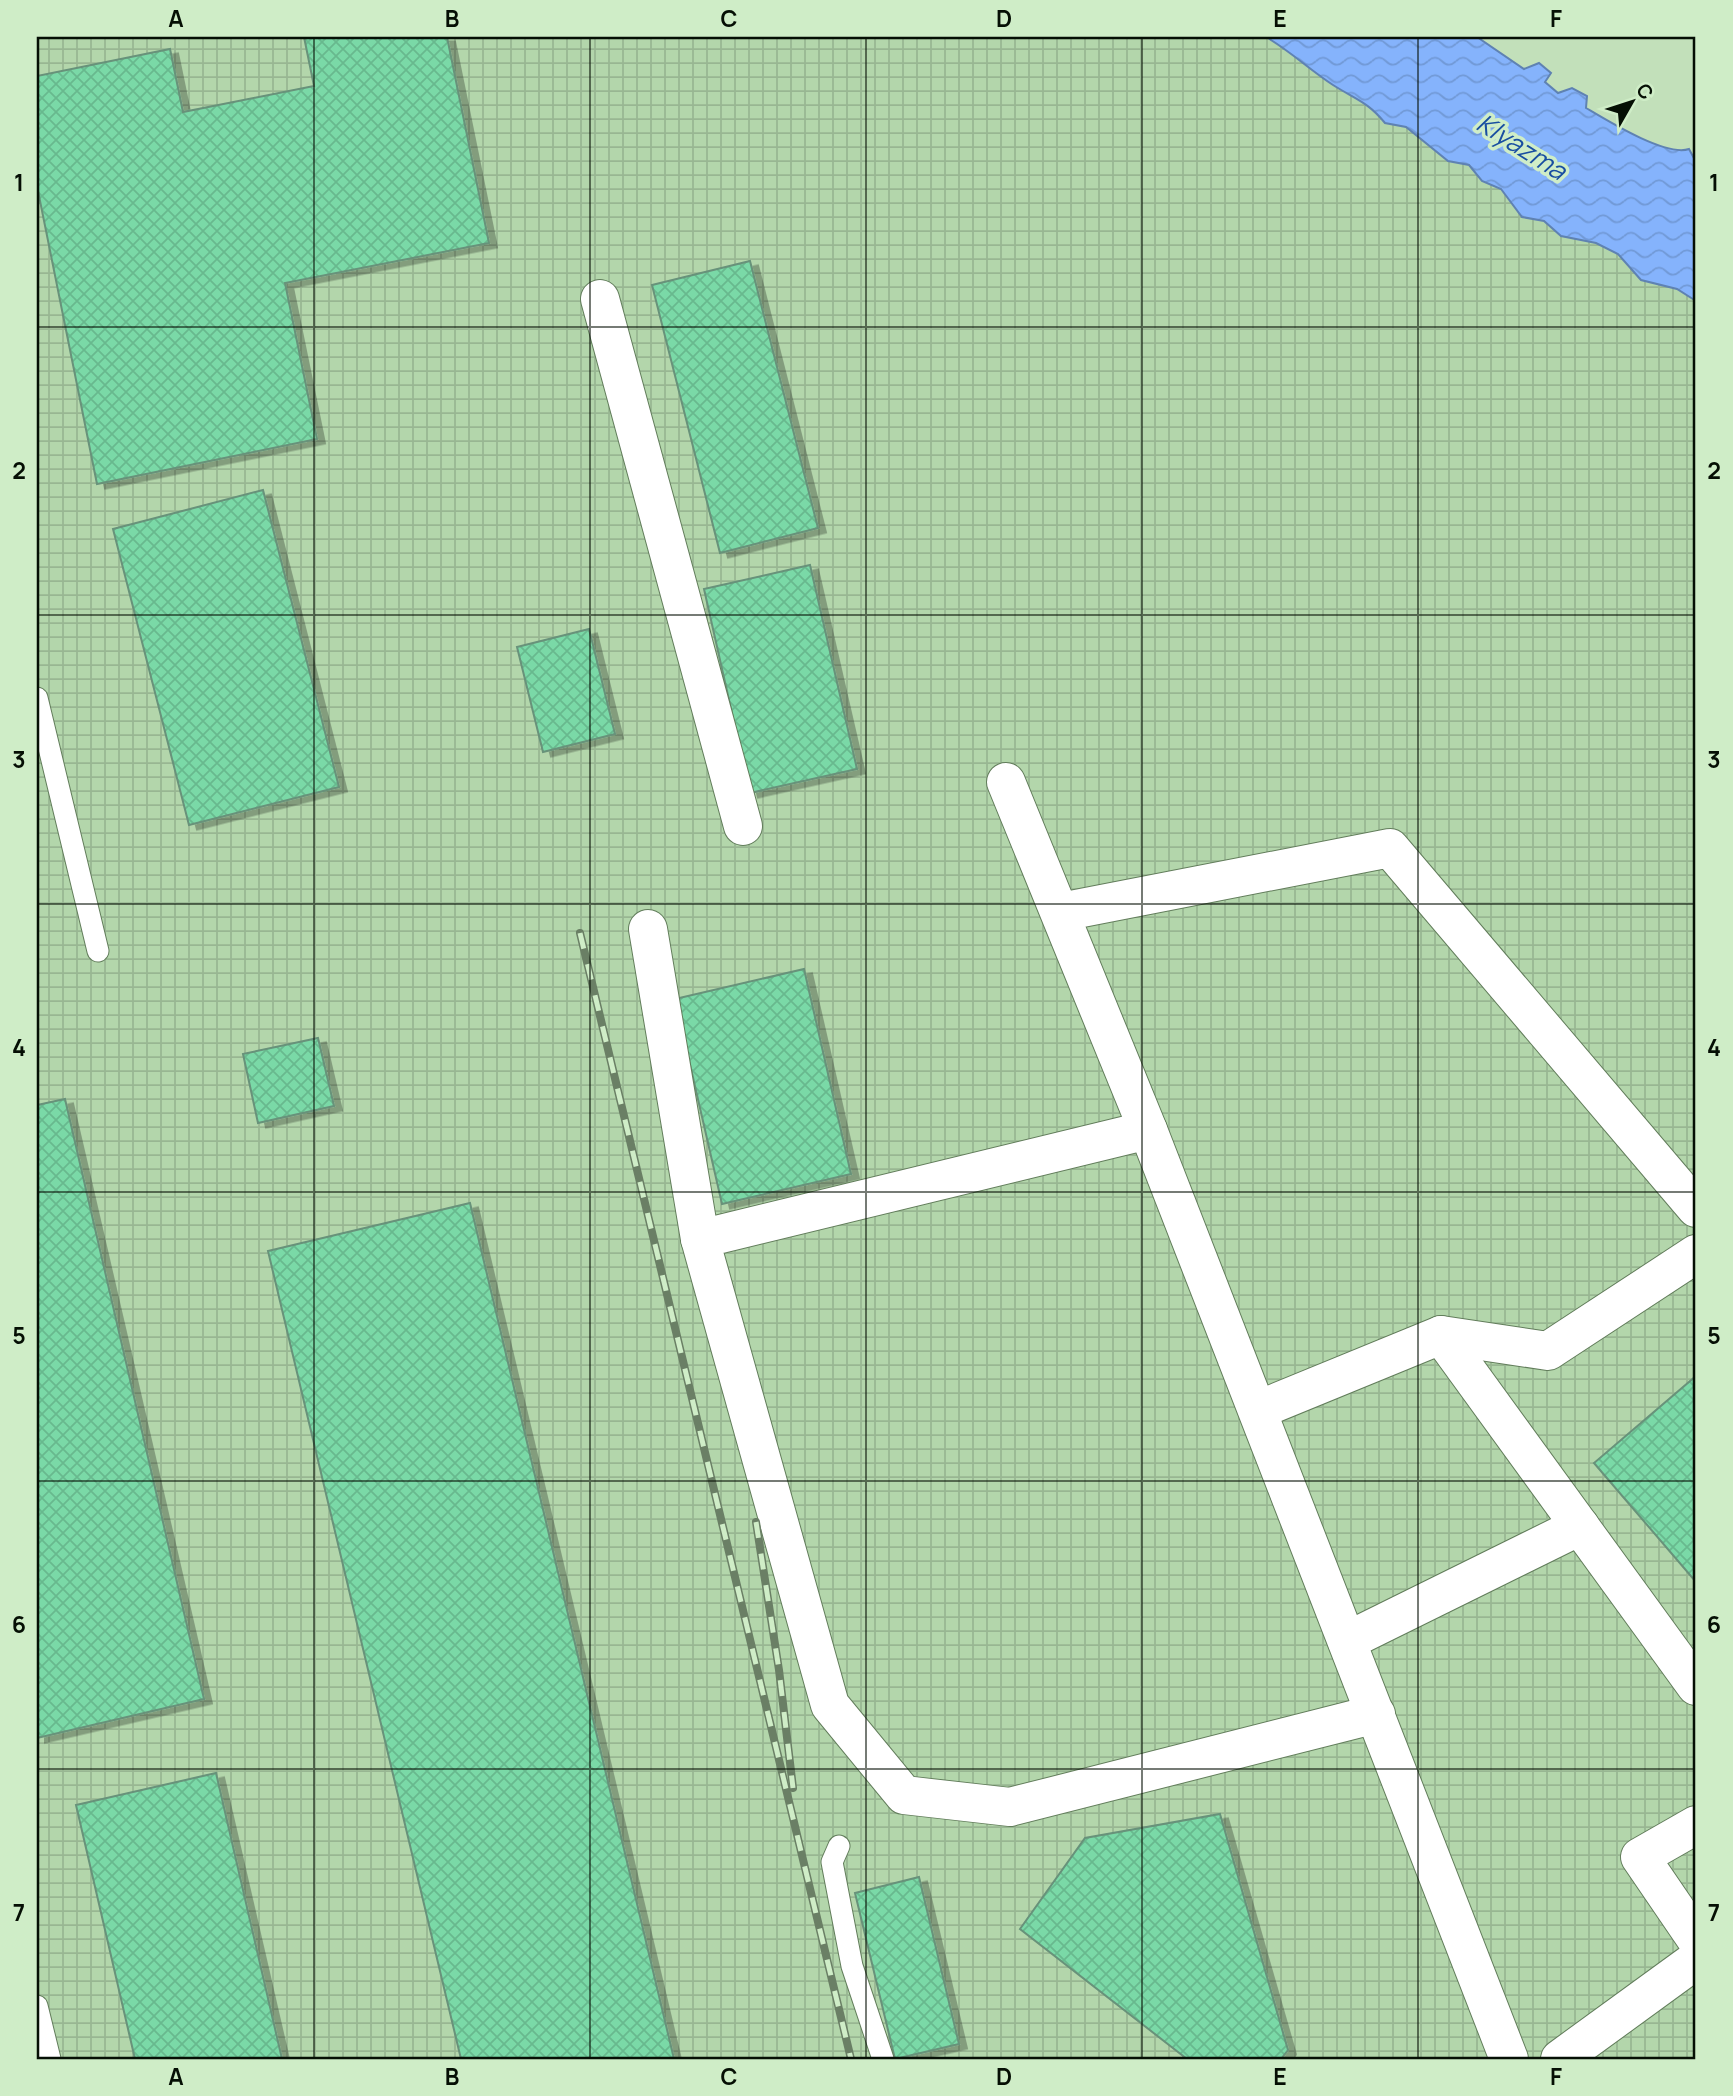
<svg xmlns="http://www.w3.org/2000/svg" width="1733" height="2096" viewBox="0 0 1733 2096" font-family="Manrope,sans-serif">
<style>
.industrial{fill:url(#industrial-grid)}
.water{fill:url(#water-waves);stroke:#5f82b2;stroke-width:2}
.building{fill:url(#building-cross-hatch);stroke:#67927a;stroke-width:2;filter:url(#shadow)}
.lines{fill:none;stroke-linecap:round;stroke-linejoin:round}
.lane-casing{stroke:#627d5b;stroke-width:23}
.street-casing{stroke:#627d5b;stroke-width:40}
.lane{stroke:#fff;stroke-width:21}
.street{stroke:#fff;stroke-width:38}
.rail-casing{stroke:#6a7f65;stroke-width:8}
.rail{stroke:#cfedc7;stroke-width:5;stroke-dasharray:16;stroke-linecap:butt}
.grid{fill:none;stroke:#050f04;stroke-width:2;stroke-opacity:0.55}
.labels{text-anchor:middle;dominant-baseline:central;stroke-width:7;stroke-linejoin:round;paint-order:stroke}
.water-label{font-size:26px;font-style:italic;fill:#184ea1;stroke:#cfedc7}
.neatline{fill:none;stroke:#050f04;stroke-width:2.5}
.grid-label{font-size:23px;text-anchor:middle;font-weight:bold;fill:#050f04}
</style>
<defs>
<pattern id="industrial-grid" width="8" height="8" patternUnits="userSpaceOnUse" patternTransform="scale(1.75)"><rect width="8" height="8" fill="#b3d6ab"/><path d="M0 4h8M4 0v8" fill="none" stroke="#98b692"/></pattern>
<pattern id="water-waves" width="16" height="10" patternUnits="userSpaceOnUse" patternTransform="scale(1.75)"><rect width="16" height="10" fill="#85b3fc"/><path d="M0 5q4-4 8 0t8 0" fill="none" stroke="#7199d6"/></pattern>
<pattern id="building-cross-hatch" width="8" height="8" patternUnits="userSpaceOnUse" patternTransform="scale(1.75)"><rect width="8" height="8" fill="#7ad9a7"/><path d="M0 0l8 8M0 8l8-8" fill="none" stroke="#68b98e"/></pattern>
<filter id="shadow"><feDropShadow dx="8" dy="4.5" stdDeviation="0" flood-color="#0004"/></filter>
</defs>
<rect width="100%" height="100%" fill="#c2e0ba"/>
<polygon class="industrial" points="37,37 1266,37 1289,50 1333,85 1370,105 1385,123 1406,127 1448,161 1469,165 1482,181 1501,189 1522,217 1544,221 1561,236 1596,243 1618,254 1641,280 1677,289 1696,301 1696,2059 37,2059"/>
<path class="water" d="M1266,37h211l47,32 15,-6 12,10 -6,9 13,11 14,-5 15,8 -1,12c22,13 80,49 103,41l7,13v139l-19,-12 -36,-9 -23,-26 -22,-11 -35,-7 -17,-15 -22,-4 -21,-28 -19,-8 -13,-16 -21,-4 -42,-34 -21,-4c-17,-21 -30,-24 -52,-38 -23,-15 -43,-34 -67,-48z"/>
<g class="building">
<polygon points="304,37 447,37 489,243 285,283 317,439 97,484 37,186 37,76 170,49 183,112 314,86"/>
<polygon points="750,261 818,528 720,553 652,285"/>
<polygon points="263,490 339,787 189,825 113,529"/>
<polygon points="810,565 857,769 750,793 704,589"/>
<polygon points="589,629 615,734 543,752 517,647"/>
<polygon points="804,969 851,1174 722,1204 675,999"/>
<polygon points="318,1038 334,1106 258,1123 243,1054"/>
<polygon points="65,1099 204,1699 37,1738 37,1105"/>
<polygon points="470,1203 674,2059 461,2059 268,1251"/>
<polygon points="1696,1376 1696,1582 1594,1463"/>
<polygon points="216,1773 282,2059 135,2059 76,1805"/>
<polygon points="1220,1814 1288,2050 1281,2059 1187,2059 1020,1929 1085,1838"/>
<polygon points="919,1877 959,2044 895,2059 855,1893"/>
</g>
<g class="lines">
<defs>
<g id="lane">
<polyline points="37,698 98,951"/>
<polyline points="839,1846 832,1862 852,1966 883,2059"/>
<polyline points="37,2006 50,2059"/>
</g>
<g id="street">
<polyline points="600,299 743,826"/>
<polyline points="1006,782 1148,1130 1509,2059"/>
<polyline points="1061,912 1390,848 1696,1208"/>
<polyline points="648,929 700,1239"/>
<polyline points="1148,1130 700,1239 830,1705 904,1795 1010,1807 1376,1714"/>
<polyline points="1441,1335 1696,1686"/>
<polyline points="1258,1410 1441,1335 1548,1351 1696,1254"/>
<polyline points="1347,1641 1580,1526"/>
<polyline points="1696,1825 1640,1857 1696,1939"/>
<polyline points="1560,2059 1696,1960"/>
</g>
</defs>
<use href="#lane" class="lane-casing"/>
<use href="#street" class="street-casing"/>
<use href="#lane" class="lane"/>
<use href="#street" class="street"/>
<defs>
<g id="rail">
<polyline points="580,933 851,2059"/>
<polyline points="756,1522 779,1670 793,1788"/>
</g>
</defs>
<use href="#rail" class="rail-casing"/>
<use href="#rail" class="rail"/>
</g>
<path class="grid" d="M314,37v2022M590,37v2022M866,37v2022M1142,37v2022M1418,37v2022M37,327h1659M37,615h1659M37,904h1659M37,1192h1659M37,1481h1659M37,1769h1659"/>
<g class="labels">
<g class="water-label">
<text transform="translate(1522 146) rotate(32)">Klyazma</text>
</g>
</g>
<rect width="1733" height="2096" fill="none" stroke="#cfedc7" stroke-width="77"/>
<g transform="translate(1632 102) rotate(51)" stroke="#cfedc7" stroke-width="5" paint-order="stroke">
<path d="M0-5L12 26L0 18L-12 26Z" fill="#050f04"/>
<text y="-10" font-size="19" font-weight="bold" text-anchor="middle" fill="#050f04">С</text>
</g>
<rect x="38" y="38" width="1656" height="2020" class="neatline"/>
<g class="grid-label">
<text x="176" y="27">A</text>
<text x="452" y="27">B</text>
<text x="729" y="27">C</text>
<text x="1004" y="27">D</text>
<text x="1280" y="27">E</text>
<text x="1556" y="27">F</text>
<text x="19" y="191">1</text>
<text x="1714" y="191">1</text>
<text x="19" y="479">2</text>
<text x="1714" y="479">2</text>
<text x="19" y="768">3</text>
<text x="1714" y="768">3</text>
<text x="19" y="1056">4</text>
<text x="1714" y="1056">4</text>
<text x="19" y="1344">5</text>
<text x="1714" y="1344">5</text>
<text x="19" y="1633">6</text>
<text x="1714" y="1633">6</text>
<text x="19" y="1921">7</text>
<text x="1714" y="1921">7</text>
<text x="176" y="2085">A</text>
<text x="452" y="2085">B</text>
<text x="729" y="2085">C</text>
<text x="1004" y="2085">D</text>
<text x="1280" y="2085">E</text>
<text x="1556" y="2085">F</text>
</g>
</svg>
